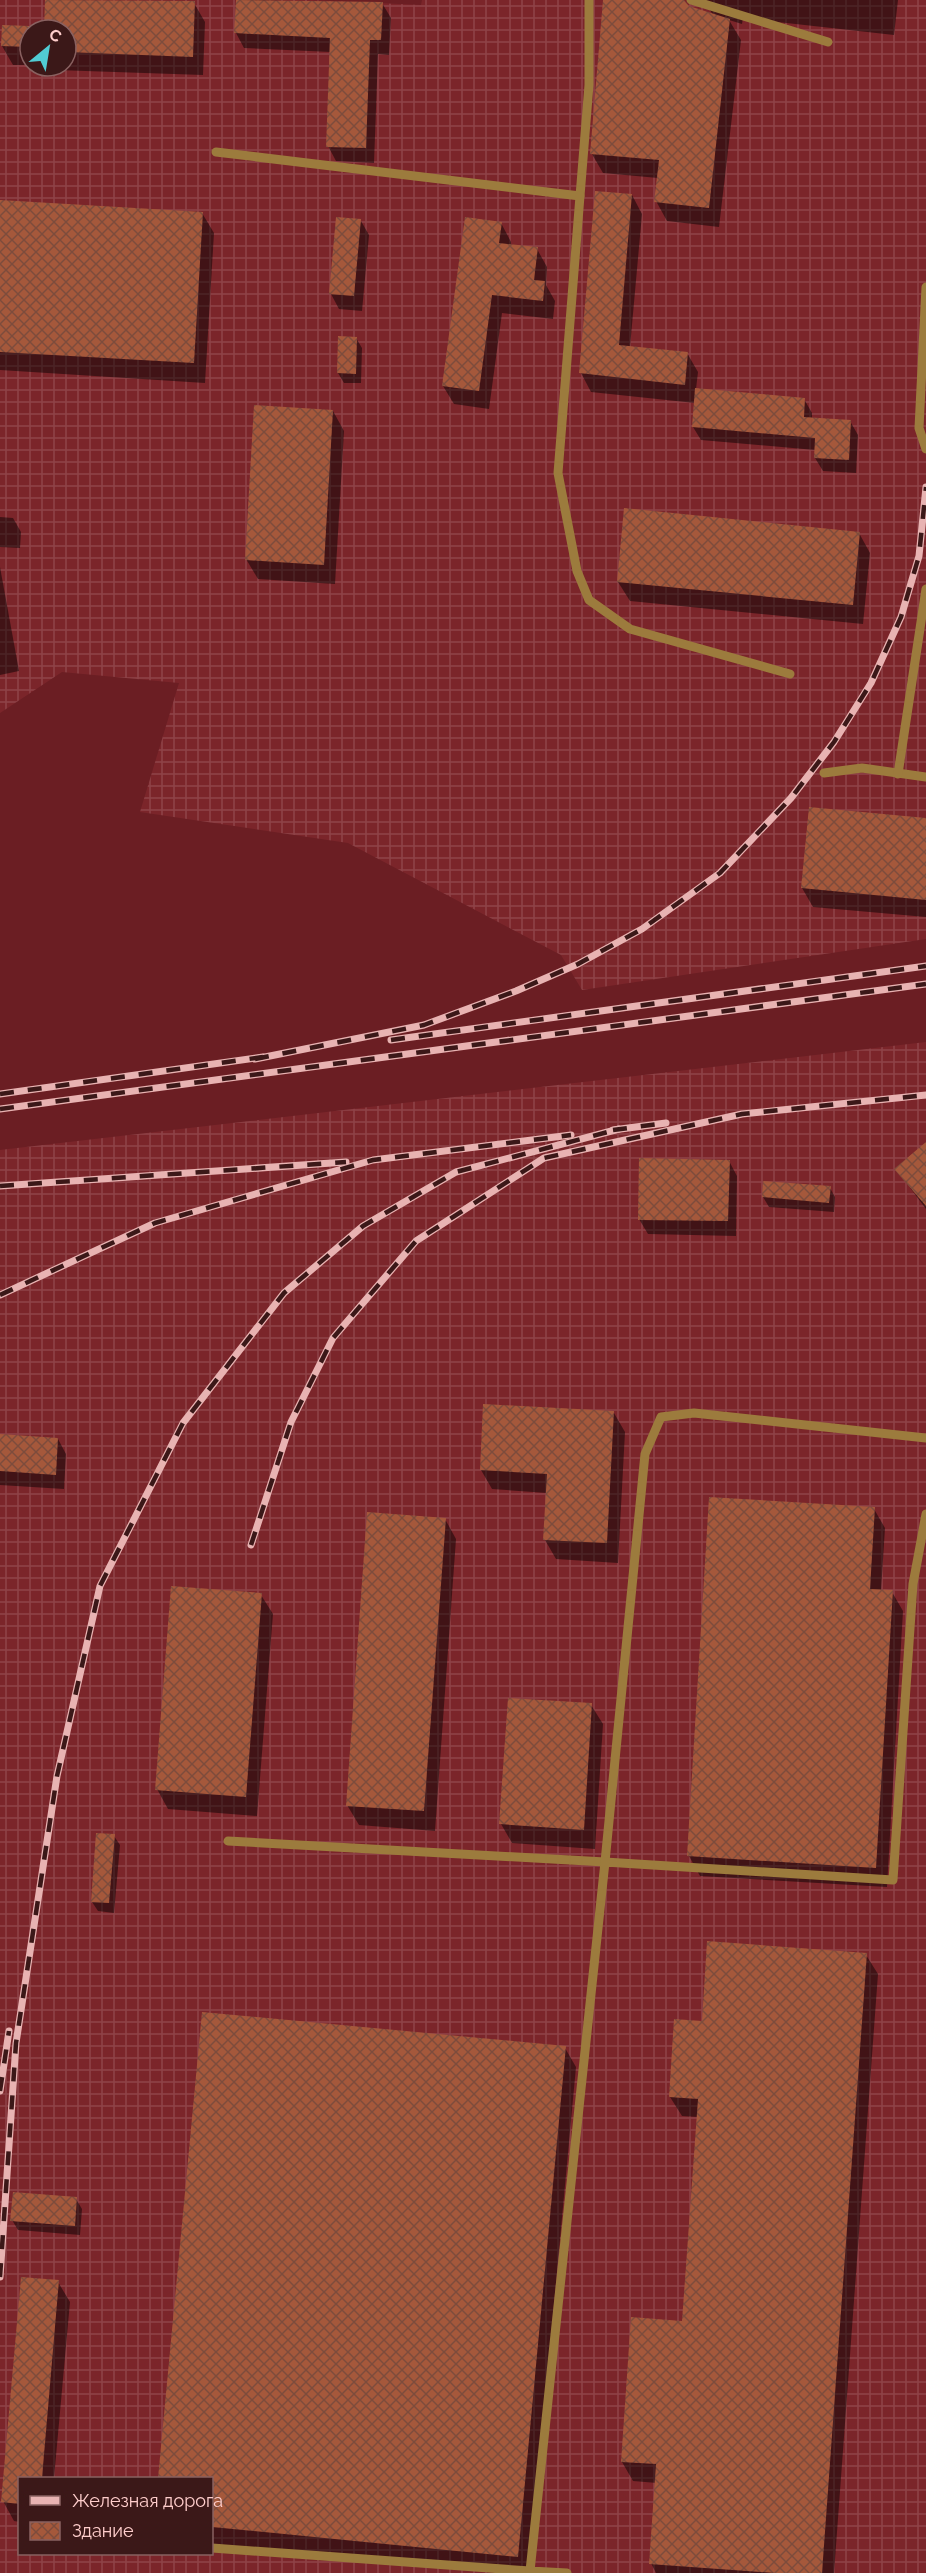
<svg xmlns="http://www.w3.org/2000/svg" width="926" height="2573" viewBox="0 0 926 2573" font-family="Raleway,sans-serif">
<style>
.industrial{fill:url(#industrial-grid);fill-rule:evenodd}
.shadow{fill:#0007}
.building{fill:url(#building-cross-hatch)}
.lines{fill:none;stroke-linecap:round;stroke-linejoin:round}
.lane{stroke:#9c7b3d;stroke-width:9}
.rail-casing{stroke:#e8b3b2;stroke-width:7}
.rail{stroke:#3b1818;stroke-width:4.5;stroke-dasharray:14;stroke-linecap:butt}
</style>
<defs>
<pattern id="industrial-grid" width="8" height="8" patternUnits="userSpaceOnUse" patternTransform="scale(1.5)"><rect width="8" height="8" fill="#7b252a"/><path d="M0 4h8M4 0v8" fill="none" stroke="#8f4348"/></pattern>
<pattern id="building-cross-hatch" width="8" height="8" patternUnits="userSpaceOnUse" patternTransform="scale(1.5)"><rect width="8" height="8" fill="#a5583b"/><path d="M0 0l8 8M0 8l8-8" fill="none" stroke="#7d4c3c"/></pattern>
</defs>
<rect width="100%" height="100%" fill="#6b1e23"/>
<g class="industrial">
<path d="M0,0h309l112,5 1,-5h504v939l-344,51 -21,-35 -213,-112 -208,-31 39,-129 -117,-11 -62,41zM30,30h36v36h-36z"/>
<path d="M926,1042v1531h-926v-1423zM20,2478h192v76h-192z"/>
</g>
<g class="shadow">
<polygon points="47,0 194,3 205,22 203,75 56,70 53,66 66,66 66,30 30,30 30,65 13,65 2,46 3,27 46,29"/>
<polygon points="237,0 382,3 391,18 389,55 378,54 374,163 336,161 328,146 331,52 244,48 236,33"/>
<polygon points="604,0 656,0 713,15 704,0 898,0 894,35 743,18 742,24 729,20 741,40 719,227 667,221 656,201 658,178 603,173 592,154"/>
<polygon points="632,195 642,214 630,347 687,353 698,372 696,389 804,399 812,413 812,419 850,421 858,435 856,473 823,471 815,458 815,450 701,440 693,427 695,403 591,392 581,373"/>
<polygon points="0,201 202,213 214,233 205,383 0,370"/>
<polygon points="361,221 369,235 362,311 339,309 331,294"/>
<polygon points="501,223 511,242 511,246 537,249 547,267 546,285 555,301 553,319 502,313 489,409 454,404 443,386"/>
<polygon points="356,338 362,348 361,383 344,383 338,373"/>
<polygon points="333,411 344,431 335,584 258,579 246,559"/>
<polygon points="0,517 13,518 21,532 20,548 0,547"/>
<polygon points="859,533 870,553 863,624 630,601 618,582"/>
<polygon points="0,567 19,671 0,675"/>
<polygon points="926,819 926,917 813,907 802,888"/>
<polygon points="926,1144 926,1209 896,1169"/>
<polygon points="729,1161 737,1176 736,1236 648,1234 639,1219"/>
<polygon points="830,1188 835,1197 834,1212 769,1207 763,1197"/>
<polygon points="614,1413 625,1432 618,1563 556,1559 545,1540 547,1493 492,1489 481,1470"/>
<polygon points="0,1435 58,1439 66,1454 64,1489 0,1485"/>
<polygon points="874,1509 885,1528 881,1591 892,1592 903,1611 887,1887 700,1876 689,1856"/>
<polygon points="445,1519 456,1539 435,1831 359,1825 347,1805"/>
<polygon points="261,1595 273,1614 257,1816 168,1809 157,1789"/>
<polygon points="591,1705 603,1724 595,1849 512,1843 501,1824"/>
<polygon points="114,1836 120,1845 114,1913 98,1911 92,1902"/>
<polygon points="866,1955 878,1974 834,2573 656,2573 651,2563 657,2483 633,2481 622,2462 683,2323 698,2117 682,2116 670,2097 703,2022"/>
<polygon points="204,2014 565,2048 576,2067 529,2573 212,2545 212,2478 160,2478"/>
<polygon points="76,2199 82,2209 80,2235 18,2230 12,2220"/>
<polygon points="58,2282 70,2302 54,2478 20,2478 20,2522 14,2521 3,2501"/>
</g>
<g class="building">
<polygon points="45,0 195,1 193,57 66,52 66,30 44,30"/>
<polygon points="236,0 383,2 381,40 370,40 366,148 326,147 330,38 234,33"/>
<polygon points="603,0 684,0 689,6 730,19 709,208 654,202 659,160 590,154"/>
<polygon points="2,25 30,26 30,47 1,46"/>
<polygon points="595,191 632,194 619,345 688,352 685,385 579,373"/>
<polygon points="0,200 203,212 194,363 0,352"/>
<polygon points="336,217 361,219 354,296 329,294"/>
<polygon points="465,217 502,222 499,243 538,247 534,280 545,281 543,301 492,295 479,391 442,386"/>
<polygon points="338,336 357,337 356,374 337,373"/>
<polygon points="695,388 805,398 804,417 851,420 849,460 814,458 815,438 692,427"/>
<polygon points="254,405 333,410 324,565 245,560"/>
<polygon points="624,508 860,532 853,605 617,582"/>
<polygon points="809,807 926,818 926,900 801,888"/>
<polygon points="926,1142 926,1206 894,1169"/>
<polygon points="639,1158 730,1160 728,1221 638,1220"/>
<polygon points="763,1181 831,1186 829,1203 762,1197"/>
<polygon points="483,1404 614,1411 607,1543 543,1540 547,1474 480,1470"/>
<polygon points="0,1434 58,1438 56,1475 0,1471"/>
<polygon points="709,1497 875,1507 870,1589 893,1590 876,1868 687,1856"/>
<polygon points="367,1512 446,1518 424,1811 346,1806"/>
<polygon points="171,1586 262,1593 246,1797 155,1790"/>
<polygon points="508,1698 592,1703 584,1830 499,1824"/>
<polygon points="96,1833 115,1834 109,1903 91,1902"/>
<polygon points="707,1941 867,1953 822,2573 775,2573 649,2564 656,2464 621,2462 631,2317 682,2321 698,2099 669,2097 674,2019 702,2021"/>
<polygon points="202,2012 566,2046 518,2557 212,2527 212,2478 158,2478"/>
<polygon points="13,2192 77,2197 75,2226 10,2221"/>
<polygon points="21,2277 59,2280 42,2478 20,2478 20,2504 1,2502"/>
</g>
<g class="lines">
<g class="lane">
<polyline points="691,0 828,42"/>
<polyline points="216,152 580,196 589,85 589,0"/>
<polyline points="580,196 558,473 577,571 589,600 630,629 790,674"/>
<polyline points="926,287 919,428 926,449"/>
<polyline points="824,773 862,768 926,777"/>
<polyline points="898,774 926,589"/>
<polyline points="228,1841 605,1862 645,1454 661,1417 694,1413 926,1438"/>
<polyline points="212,2548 530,2571"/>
<polyline points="567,2573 530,2571 605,1862 893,1880 913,1584 926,1514"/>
</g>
<defs>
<g id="rail">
<polyline points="391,1040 926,966"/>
<polyline points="255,1059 424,1025 516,991 578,964 642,929 720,873 791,798 834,742 871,683 901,617 919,556 926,487"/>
<polyline points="0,1094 263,1057"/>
<polyline points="0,1109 926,984"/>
<polyline points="613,1130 666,1123"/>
<polyline points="0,1186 346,1162"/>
<polyline points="0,1295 155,1223 373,1160 571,1135"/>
<polyline points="251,1545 291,1422 333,1338 416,1241 544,1158 742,1114 926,1095"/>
<polyline points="0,2091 9,2031"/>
<polyline points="0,2277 16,2043 57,1776 100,1586 183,1423 284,1293 363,1226 456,1172 619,1129"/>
</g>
</defs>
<use href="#rail" class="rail-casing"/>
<use href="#rail" class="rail"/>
</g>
<rect x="18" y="2477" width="195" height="78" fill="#3b1818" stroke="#896160" stroke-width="1.5"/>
<rect x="30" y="2496" width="30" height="9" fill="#e8b3b2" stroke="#896160" stroke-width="1.5"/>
<text x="72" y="2507" font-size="18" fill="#ffcecc">Железная дорога</text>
<rect x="30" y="2522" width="30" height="18" fill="url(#building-cross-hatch)" stroke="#896160" stroke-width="1.5"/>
<text x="72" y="2537" font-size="18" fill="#ffcecc">Здание</text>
<g transform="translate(48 48) rotate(30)"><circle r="28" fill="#3b1818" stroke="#896160" stroke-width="1.5"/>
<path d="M0-4.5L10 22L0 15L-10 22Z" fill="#51ccd4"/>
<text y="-9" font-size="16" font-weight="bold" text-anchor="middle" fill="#ffcecc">С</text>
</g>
</svg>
